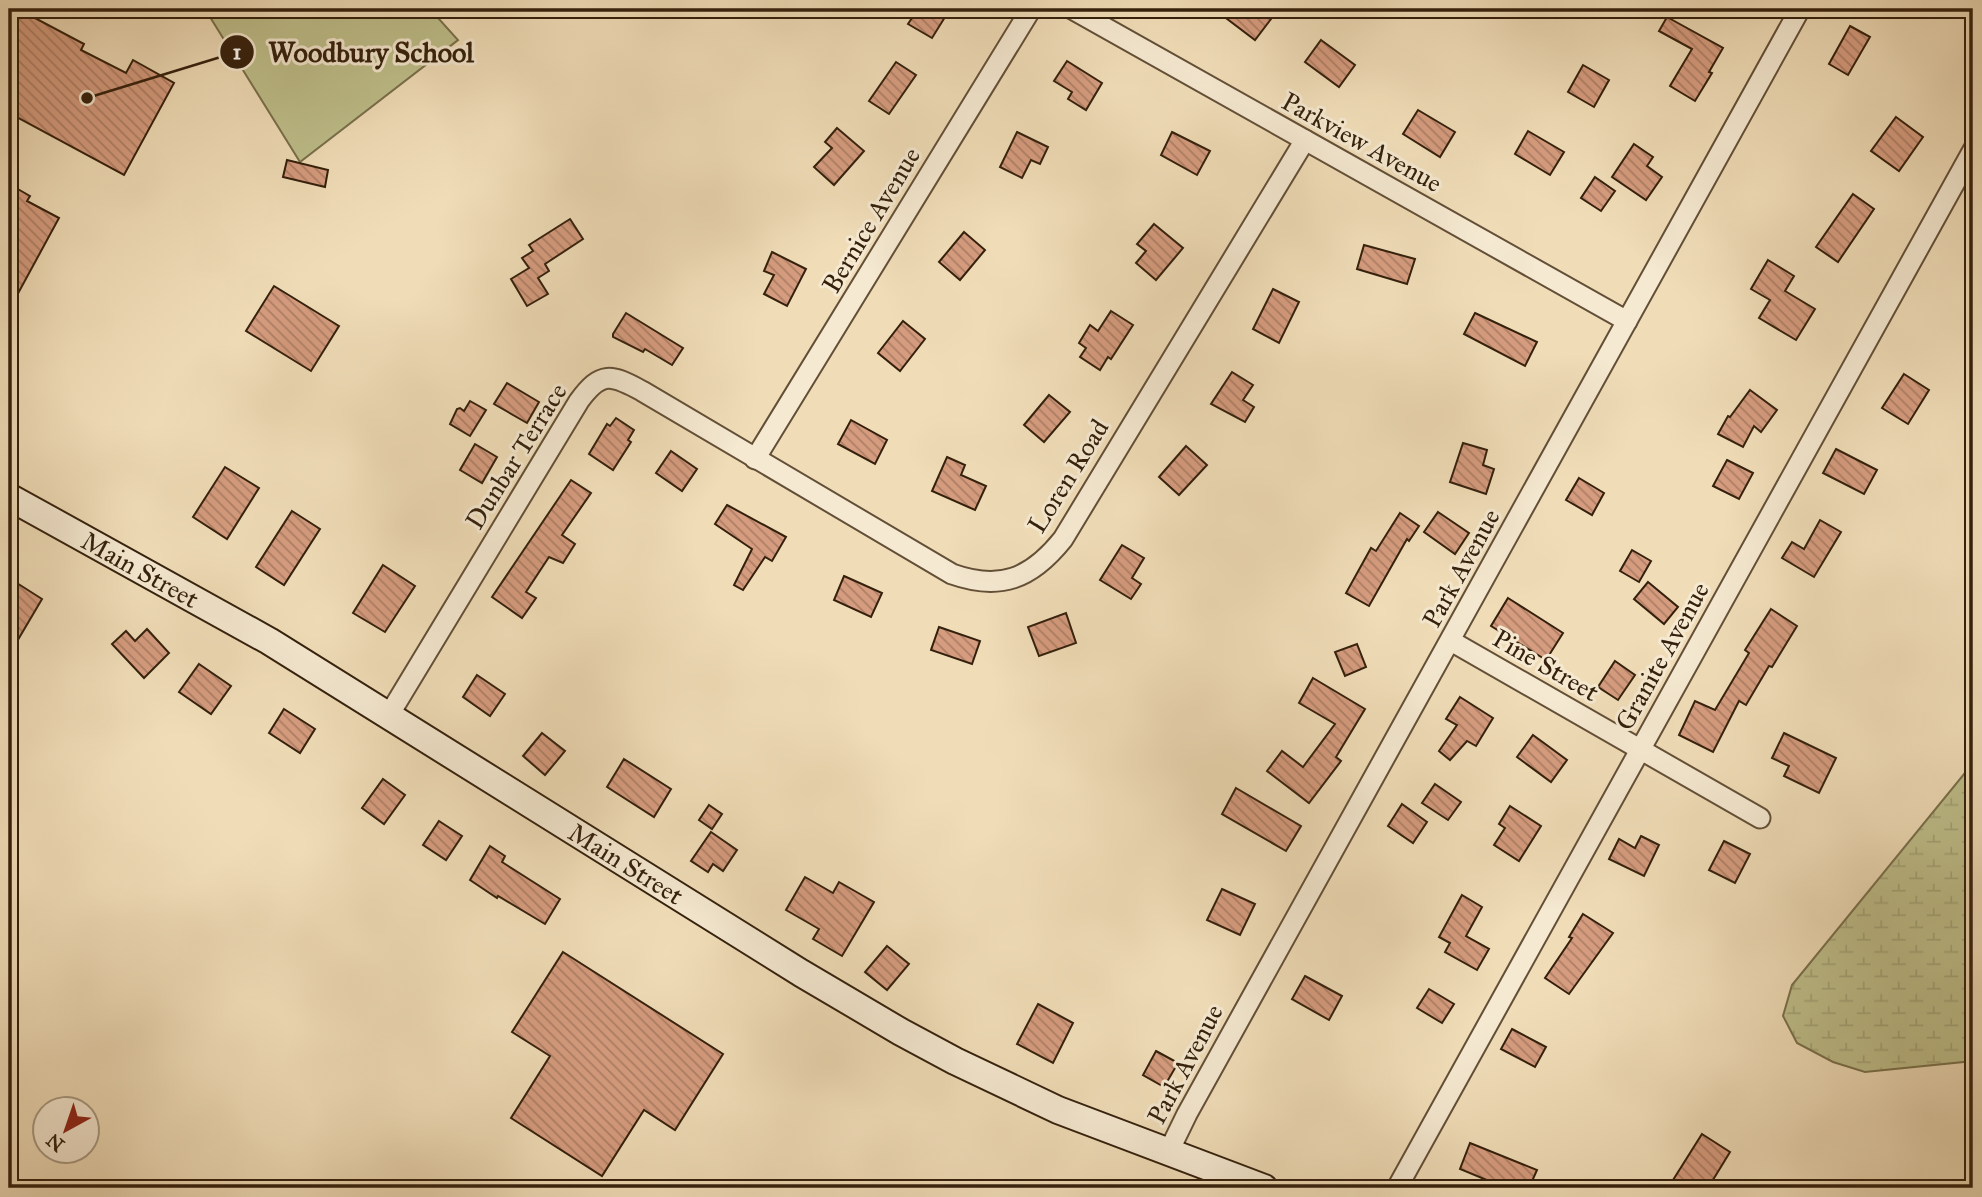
<svg xmlns="http://www.w3.org/2000/svg" width="1982" height="1197" viewBox="0 0 1982 1197" font-family="'IM FELL Great Primer',serif">
<style>
.wetland{fill:url(#wetland-marsh);stroke:#79704c;stroke-width:2}
.garden{fill:#bebf8b;stroke:#79704c;stroke-width:2}
.building{fill:url(#building-back-hatch);stroke:#34200c;stroke-width:2}
.lines{fill:none;stroke-linecap:round;stroke-linejoin:round}
.street-casing{stroke:#634f37;stroke-width:23}
.secondary-casing{stroke:#34200c;stroke-width:30}
.street{stroke:#f5e9d1;stroke-width:19}
.secondary{stroke:#f5e9d1;stroke-width:26}
.labels{text-anchor:middle;dominant-baseline:central;stroke-width:6;stroke-linejoin:round;paint-order:stroke}
.street-label{font-size:26px;fill:#34200c;stroke:#f5e9d1}
.leader{fill:none;stroke:#34200c;stroke-width:2.5}
.callout-dot{fill:#34200c;stroke:#f5e9d1;stroke-width:2.5}
.mark-label{font-size:21px;text-anchor:middle;font-weight:bold;fill:#fff}
.callout-label{font-size:28px;text-anchor:middle;font-weight:bold;fill:#34200c;stroke:#f5e9d1;stroke-width:6;stroke-linejoin:round;paint-order:stroke}
</style>
<defs>
<pattern id="wetland-marsh" width="20" height="14" patternUnits="userSpaceOnUse" patternTransform="scale(1.75)"><rect width="20" height="14" fill="#bebf8b"/><path d="M1 5h8M5 5V1M11 12h8M15 12V8" fill="none" stroke="#a4a477"/></pattern>
<pattern id="building-back-hatch" width="6" height="6" patternUnits="userSpaceOnUse" patternTransform="scale(1.75)"><rect width="6" height="6" fill="#d69c7f"/><path d="M-1 5l2 2M0 0l6 6M5-1l2 2" fill="none" stroke="#ae7f66"/></pattern>
</defs>
<rect width="100%" height="100%" fill="#f0ddb8"/>
<filter id="stains"><feTurbulence type="fractalNoise" baseFrequency=".00286" numOctaves="4"/><feColorMatrix values="0 0 0 0 .2 0 0 0 0 .09 0 0 0 0 .02 0 0 0 .5 -.17"/></filter>
<radialGradient id="worn" r=".72"><stop offset=".6" stop-color="#630" stop-opacity="0"/><stop offset="1" stop-color="#630" stop-opacity=".3"/></radialGradient>
<polygon class="wetland" points="1973,763 1973,1061 1865,1072 1833,1062 1797,1043 1783,1016 1792,985"/>
<polygon class="garden" points="205,9 430,9 458,40 300,162"/>
<g class="building">
<polygon points="9,9 18,9 84,44 81,50 126,73 133,60 174,83 124,175 9,113"/>
<polygon points="918,9 950,9 932,38 908,24"/>
<polygon points="1214,9 1258,9 1271,19 1255,40"/>
<polygon points="1667,17 1723,48 1709,72 1712,73 1695,101 1670,86 1692,49 1659,31"/>
<polygon points="1850,26 1870,37 1848,75 1829,64"/>
<polygon points="1321,40 1355,65 1339,87 1305,62"/>
<polygon points="1067,61 1102,83 1086,110 1068,99 1072,92 1054,81"/>
<polygon points="896,62 916,75 889,114 869,101"/>
<polygon points="1583,65 1609,80 1594,107 1568,92"/>
<polygon points="1418,110 1455,132 1440,157 1403,134"/>
<polygon points="1896,117 1923,137 1899,171 1871,151"/>
<polygon points="837,128 864,151 834,185 814,167 832,148 825,142"/>
<polygon points="1528,131 1564,152 1550,175 1515,154"/>
<polygon points="1017,132 1048,147 1040,164 1031,160 1022,178 1000,167"/>
<polygon points="1172,132 1210,151 1197,175 1161,155"/>
<polygon points="1634,144 1653,157 1647,166 1662,177 1646,200 1612,177"/>
<polygon points="287,160 328,170 325,187 283,177"/>
<polygon points="1595,177 1615,191 1601,211 1581,198"/>
<polygon points="9,184 30,196 27,201 59,218 9,310"/>
<polygon points="1853,194 1874,209 1838,262 1816,247"/>
<polygon points="570,219 583,239 545,264 549,271 538,278 548,294 527,306 511,279 529,268 522,258 533,251 529,245"/>
<polygon points="1154,224 1183,248 1156,280 1136,263 1146,251 1137,244"/>
<polygon points="964,232 985,250 960,280 939,262"/>
<polygon points="1364,245 1415,259 1407,284 1357,269"/>
<polygon points="772,252 806,269 787,306 764,294 774,275 764,271"/>
<polygon points="1768,260 1794,276 1785,291 1815,309 1796,340 1759,318 1770,300 1751,289"/>
<polygon points="274,286 339,326 311,371 246,331"/>
<polygon points="1273,289 1299,302 1279,343 1253,329"/>
<polygon points="1111,311 1133,325 1111,359 1108,357 1100,370 1080,357 1086,348 1079,343 1090,325 1098,331"/>
<polygon points="626,313 683,348 672,365 645,349 643,352 613,337 613,334"/>
<polygon points="1475,313 1537,342 1525,366 1464,334"/>
<polygon points="903,321 925,339 900,371 878,353"/>
<polygon points="1232,372 1253,385 1243,400 1254,407 1245,422 1211,404"/>
<polygon points="1904,374 1929,390 1908,424 1882,408"/>
<polygon points="507,383 539,402 527,423 494,404"/>
<polygon points="1750,390 1777,410 1761,432 1754,426 1743,447 1718,434 1728,416 1730,417"/>
<polygon points="1049,395 1070,412 1044,442 1024,425"/>
<polygon points="470,401 486,410 470,436 450,424 457,409 460,408 464,411"/>
<polygon points="616,418 634,430 628,440 631,442 613,470 589,454 607,424 610,426"/>
<polygon points="851,420 887,440 875,464 838,444"/>
<polygon points="1463,443 1487,450 1483,465 1494,469 1486,494 1450,482"/>
<polygon points="475,444 497,457 482,483 460,470"/>
<polygon points="1186,446 1207,465 1179,495 1159,477"/>
<polygon points="1836,449 1877,470 1864,494 1823,473"/>
<polygon points="671,451 697,469 682,491 656,473"/>
<polygon points="947,457 965,465 961,475 986,486 975,510 932,491"/>
<polygon points="1727,460 1753,473 1739,499 1713,486"/>
<polygon points="225,467 259,488 227,539 193,517"/>
<polygon points="1579,478 1604,493 1592,515 1566,500"/>
<polygon points="571,480 591,493 562,535 575,544 563,563 549,557 526,592 536,598 522,618 492,597"/>
<polygon points="727,505 786,537 772,561 765,557 743,590 734,585 752,549 715,524"/>
<polygon points="292,511 320,529 284,585 256,567"/>
<polygon points="1438,512 1469,533 1455,554 1424,532"/>
<polygon points="1400,513 1419,526 1409,541 1407,539 1369,606 1346,593 1371,548 1376,551"/>
<polygon points="1820,520 1841,532 1814,577 1782,558 1792,542 1804,549"/>
<polygon points="1122,545 1144,558 1132,578 1141,584 1131,599 1100,580"/>
<polygon points="1632,550 1651,561 1639,582 1620,571"/>
<polygon points="383,565 415,586 385,632 353,613"/>
<polygon points="844,576 882,593 871,617 834,600"/>
<polygon points="9,578 42,599 9,655"/>
<polygon points="1648,582 1678,607 1664,624 1634,599"/>
<polygon points="1508,598 1563,633 1546,660 1491,626"/>
<polygon points="1771,609 1797,626 1772,667 1769,666 1746,705 1739,701 1713,752 1679,735 1695,701 1715,710 1749,653 1745,650"/>
<polygon points="1066,613 1076,643 1039,656 1028,627"/>
<polygon points="939,627 980,641 972,664 931,650"/>
<polygon points="147,629 169,653 144,678 112,644 126,631 135,641"/>
<polygon points="1357,644 1366,667 1345,676 1335,652"/>
<polygon points="1615,661 1635,675 1618,700 1598,687"/>
<polygon points="199,664 231,686 211,714 179,692"/>
<polygon points="477,675 505,694 490,716 463,697"/>
<polygon points="1313,678 1365,709 1336,757 1341,761 1309,803 1267,771 1282,751 1303,767 1335,724 1299,703"/>
<polygon points="1460,697 1493,718 1476,746 1467,741 1450,760 1439,751 1457,725 1446,719"/>
<polygon points="284,709 315,729 300,753 269,733"/>
<polygon points="542,733 565,751 545,775 523,756"/>
<polygon points="1784,733 1836,758 1819,793 1784,776 1789,766 1772,758"/>
<polygon points="1533,735 1567,760 1551,782 1517,757"/>
<polygon points="624,759 671,789 654,817 607,787"/>
<polygon points="383,779 405,795 384,824 362,808"/>
<polygon points="1435,784 1461,802 1448,820 1422,803"/>
<polygon points="1236,788 1301,826 1286,851 1222,814"/>
<polygon points="1402,804 1427,822 1413,843 1388,826"/>
<polygon points="709,805 722,814 712,829 699,820"/>
<polygon points="1510,806 1541,826 1519,861 1494,845 1505,828 1499,824"/>
<polygon points="439,821 462,836 446,860 423,845"/>
<polygon points="711,832 737,850 723,871 713,864 708,872 691,861"/>
<polygon points="1641,836 1659,845 1644,876 1609,859 1619,839 1635,848"/>
<polygon points="1724,841 1750,854 1735,883 1709,870"/>
<polygon points="490,846 505,856 502,862 560,899 545,924 498,896 497,898 470,880"/>
<polygon points="805,877 833,893 839,882 874,902 842,956 813,939 819,929 786,910"/>
<polygon points="1222,889 1255,904 1240,935 1207,920"/>
<polygon points="1462,895 1482,907 1466,936 1489,949 1477,970 1445,952 1450,943 1439,937"/>
<polygon points="1583,914 1613,933 1569,994 1545,978 1572,938 1569,937"/>
<polygon points="887,946 909,964 887,990 865,972"/>
<polygon points="563,952 723,1054 675,1130 644,1110 602,1176 511,1118 550,1056 512,1032"/>
<polygon points="1305,976 1342,996 1329,1020 1292,999"/>
<polygon points="1429,989 1454,1004 1442,1023 1417,1008"/>
<polygon points="1038,1004 1073,1023 1053,1063 1017,1044"/>
<polygon points="1512,1029 1546,1047 1535,1067 1501,1049"/>
<polygon points="1156,1051 1178,1063 1164,1087 1143,1075"/>
<polygon points="1702,1134 1730,1152 1708,1188 1668,1188"/>
<polygon points="1470,1143 1537,1170 1529,1188 1506,1188 1460,1169"/>
</g>
<g class="lines">
<defs>
<g id="street">
<polyline points="1072,9 1627,321"/>
<polyline points="755,459 1031,9"/>
<polyline points="1451,641 1760,818"/>
<path d="M389,715l190,-314c22,-30 32,-27 63,-10l310,183c48,17 79,5 111,-35l242,-399"/>
<polyline points="1168,1153 1187,1114 1800,9"/>
<polyline points="1397,1188 1973,150"/>
</g>
<g id="secondary">
<path id="s1" d="M9,497l260,144 532,332 100,59 54,29 103,49 206,78"/>
</g>
</defs>
<use href="#street" class="street-casing"/>
<use href="#secondary" class="secondary-casing"/>
<use href="#street" class="street"/>
<use href="#secondary" class="secondary"/>
</g>
<g class="labels">
<g class="street-label">
<text transform="translate(1362 142) rotate(29)">Parkview Avenue</text>
<text transform="translate(871 220) rotate(-59)">Bernice Avenue</text>
<text transform="translate(516 456) rotate(-58)">Dunbar Terrace</text>
<text transform="translate(1068 476) rotate(-58)">Loren Road</text>
<text transform="translate(1461 568) rotate(-61)">Park Avenue</text>
<text stroke="none"><textPath href="#s1" startOffset="150">Main Street</textPath></text>
<text transform="translate(1662 656) rotate(-61)">Granite Avenue</text>
<text transform="translate(1546 665) rotate(30)">Pine Street</text>
<text stroke="none"><textPath href="#s1" startOffset="718">Main Street</textPath></text>
<text transform="translate(1185 1064) rotate(-62)">Park Avenue</text>
</g>
</g>
<path class="leader" d="M87 98L237 52"/>
<g class="callout-dot">
<circle cx="87" cy="98" r="7"/>
<circle cx="237" cy="52" r="18"/>
</g>
<g class="mark-label">
<text x="237" y="59">1</text>
</g>
<g class="callout-label">
<text x="371" y="62">Woodbury School</text>
</g>
<rect width="1982" height="1197" fill="none" stroke="#f0ddb8" stroke-width="35"/>
<rect x="10" y="10" width="1961" height="1176" fill="none" stroke="#34200c" stroke-width="3.5"/>
<rect x="18" y="18" width="1947" height="1162" fill="none" stroke="#34200c" stroke-width="2"/>
<g transform="translate(66 1130) rotate(220)"><circle r="33" fill="#f5e9d1" stroke="#a89982" stroke-width="2"/>
<path d="M0-5L12 26L0 18L-12 26Z" fill="#8f2418"/>
<text y="-10" font-size="19" font-weight="bold" text-anchor="middle" fill="#34200c">N</text>
</g>
<rect width="100%" height="100%" filter="url(#stains)"/>
<rect width="100%" height="100%" fill="url(#worn)"/>
</svg>
